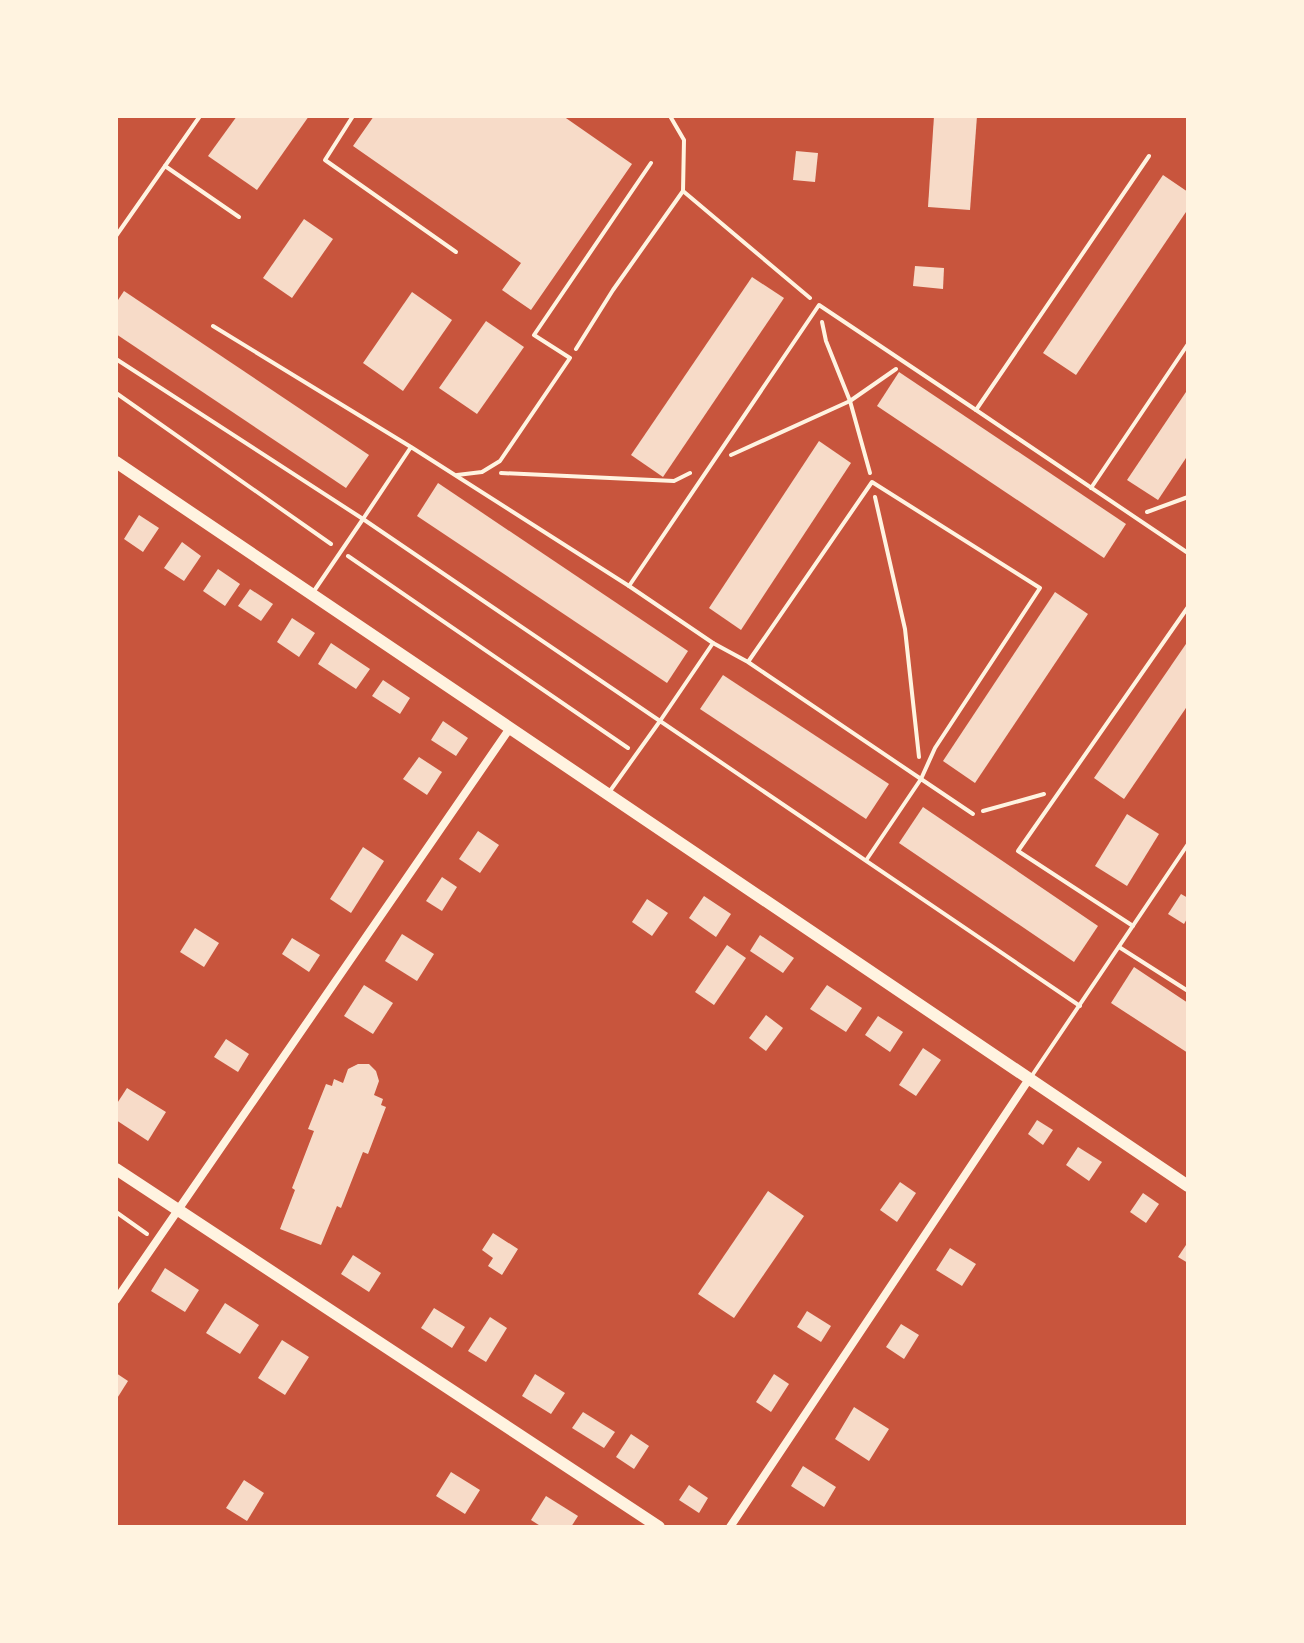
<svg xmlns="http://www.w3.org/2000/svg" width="1304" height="1643" viewBox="0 0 1304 1643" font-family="'Open Sans',sans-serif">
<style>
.building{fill:#f7dbc8}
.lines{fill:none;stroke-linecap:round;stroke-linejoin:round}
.path{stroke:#fff3e0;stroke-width:4}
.service{stroke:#fff3e0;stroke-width:4}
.minor{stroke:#fff3e0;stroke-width:8}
.secondary{stroke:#fff3e0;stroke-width:12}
</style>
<rect width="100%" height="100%" fill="#c8553d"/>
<g class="building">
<polygon points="237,116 309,116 257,190 208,156"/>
<polygon points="374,116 563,116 632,164 531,310 502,290 521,263 353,146"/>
<polygon points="934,116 977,116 970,210 928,207"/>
<polygon points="796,151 818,153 815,182 793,180"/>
<polygon points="1163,175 1188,192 1188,209 1076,375 1043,353"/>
<polygon points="304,219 333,239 292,298 263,278"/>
<polygon points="915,266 944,268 943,289 913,286"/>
<polygon points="752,277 784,298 663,477 631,455"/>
<polygon points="124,291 369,455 346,488 116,334 116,303"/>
<polygon points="412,292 452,320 403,391 363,363"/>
<polygon points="486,321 524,347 477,414 439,388"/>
<polygon points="899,372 1126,524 1104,558 877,406"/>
<polygon points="1188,389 1188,455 1158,500 1127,480"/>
<polygon points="819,441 851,463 741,630 709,608"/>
<polygon points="438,483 688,651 667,683 417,516"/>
<polygon points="139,515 159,528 143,552 124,539"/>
<polygon points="182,542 201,556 184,581 164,568"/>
<polygon points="218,569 240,584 225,606 203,591"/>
<polygon points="250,589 273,604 261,621 238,606"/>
<polygon points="1055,592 1088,614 975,783 943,761"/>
<polygon points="292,618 315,633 299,657 277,642"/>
<polygon points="1188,641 1188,705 1124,799 1094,778"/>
<polygon points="331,643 370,669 356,689 318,664"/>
<polygon points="723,675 889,784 866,819 700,709"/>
<polygon points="383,680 410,698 400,714 372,696"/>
<polygon points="443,721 468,738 456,756 431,740"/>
<polygon points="419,757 442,772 427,795 403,779"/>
<polygon points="923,807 1098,926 1074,962 899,843"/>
<polygon points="1127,814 1159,834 1127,886 1095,866"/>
<polygon points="478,831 499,845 480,873 459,859"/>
<polygon points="363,847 384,861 351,913 330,899"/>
<polygon points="442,877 457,887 442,911 426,901"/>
<polygon points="1181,894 1188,898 1188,917 1184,924 1168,914"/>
<polygon points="704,896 731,914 716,937 689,918"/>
<polygon points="647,899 668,913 652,936 632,922"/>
<polygon points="195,928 219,943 204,967 180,952"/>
<polygon points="402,934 434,954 417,981 385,961"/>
<polygon points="760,935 794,958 783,973 750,951"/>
<polygon points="292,938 320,955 309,972 282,954"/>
<polygon points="727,945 746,958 714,1005 695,992"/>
<polygon points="1134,967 1188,1003 1188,1053 1111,1003"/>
<polygon points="364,985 393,1003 373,1034 344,1016"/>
<polygon points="827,985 862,1008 846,1032 810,1009"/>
<polygon points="766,1015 783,1028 766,1051 749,1038"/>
<polygon points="878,1016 903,1032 890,1052 865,1035"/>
<polygon points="226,1039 249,1054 238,1072 214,1057"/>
<polygon points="923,1048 941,1060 916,1096 899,1085"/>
<polygon points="358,1064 369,1064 376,1071 379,1081 374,1095 383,1099 381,1105 386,1107 368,1154 363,1152 341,1208 337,1206 321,1245 280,1229 295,1190 292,1188 314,1131 308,1129 326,1084 332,1086 334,1079 343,1083 348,1069"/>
<polygon points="127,1088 166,1112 148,1141 116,1120 116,1105"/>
<polygon points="1037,1120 1053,1130 1043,1145 1028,1134"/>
<polygon points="1078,1147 1102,1162 1089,1181 1066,1165"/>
<polygon points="900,1182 916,1193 897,1222 880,1210"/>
<polygon points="768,1191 804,1216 734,1318 698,1294"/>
<polygon points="1143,1193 1159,1204 1146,1223 1130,1212"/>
<polygon points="493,1233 518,1249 502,1275 488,1266 493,1258 482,1250"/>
<polygon points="1188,1242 1188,1263 1178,1257"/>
<polygon points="950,1248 976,1264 962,1286 936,1270"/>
<polygon points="353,1255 381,1273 369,1292 341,1274"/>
<polygon points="165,1268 199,1290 185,1312 151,1291"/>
<polygon points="225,1303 259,1325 240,1354 206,1333"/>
<polygon points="434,1308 465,1327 452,1348 421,1328"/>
<polygon points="807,1311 831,1326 821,1342 797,1327"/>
<polygon points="490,1317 507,1328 486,1362 468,1351"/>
<polygon points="901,1324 919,1335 904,1359 886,1347"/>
<polygon points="282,1340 309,1357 285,1395 258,1378"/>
<polygon points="116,1373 128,1381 116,1400"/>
<polygon points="535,1374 565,1393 551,1414 522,1396"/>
<polygon points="774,1374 789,1384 771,1412 756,1402"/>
<polygon points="854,1407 889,1429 869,1461 835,1439"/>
<polygon points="583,1412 615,1432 604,1448 572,1428"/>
<polygon points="631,1434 649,1446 634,1469 616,1457"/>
<polygon points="803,1466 836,1487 824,1507 791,1486"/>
<polygon points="451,1472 480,1490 465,1514 436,1496"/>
<polygon points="244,1480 264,1493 247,1521 226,1508"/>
<polygon points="689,1485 708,1498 699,1513 679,1500"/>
<polygon points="546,1496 578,1516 571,1527 542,1527 531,1520"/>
</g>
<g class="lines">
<g class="path">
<polyline points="683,191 810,298"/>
<polyline points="822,322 826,341 850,401 870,473"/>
<polyline points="576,349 613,290 683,191 684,140 670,116"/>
<polyline points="116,393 331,544"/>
<polyline points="731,455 850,401 896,369"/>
<polyline points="501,473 674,481 690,473"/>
<polyline points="875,497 905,629 919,757"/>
<polyline points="1147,512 1188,497"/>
<polyline points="348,556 628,748"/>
<polyline points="983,811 1044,794"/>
<polyline points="116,1212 147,1234"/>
</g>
<g class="service">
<polyline points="353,116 325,160 456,252"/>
<polyline points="1149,156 976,410 1188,553"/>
<polyline points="165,166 239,217"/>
<polyline points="116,236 200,116"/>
<polyline points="213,326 411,447 363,519 660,721 713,643 629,586 411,447"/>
<polyline points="116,359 363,519 314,591"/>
<polyline points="457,475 482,472 500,461 570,358 534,335 651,163"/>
<polyline points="1091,488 1188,344"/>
<polyline points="629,586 819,305 976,410"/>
<polyline points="713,643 748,662 872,482 1040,588 935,748 921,779 748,662"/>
<polyline points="610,791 660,721 1080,1006"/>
<polyline points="867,859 921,779 973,814"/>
<polyline points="1133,926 1018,851 1188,607"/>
<polyline points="1119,947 1188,991"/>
<polyline points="1031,1077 1188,844"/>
</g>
<g class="minor">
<polyline points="116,1300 510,728"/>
<polyline points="730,1527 1029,1079"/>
</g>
<g class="secondary">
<polyline points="116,462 1188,1186"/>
<polyline points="116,1169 659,1527"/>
</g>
</g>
<rect width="1304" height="1643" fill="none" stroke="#fff3e0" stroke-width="236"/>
</svg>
